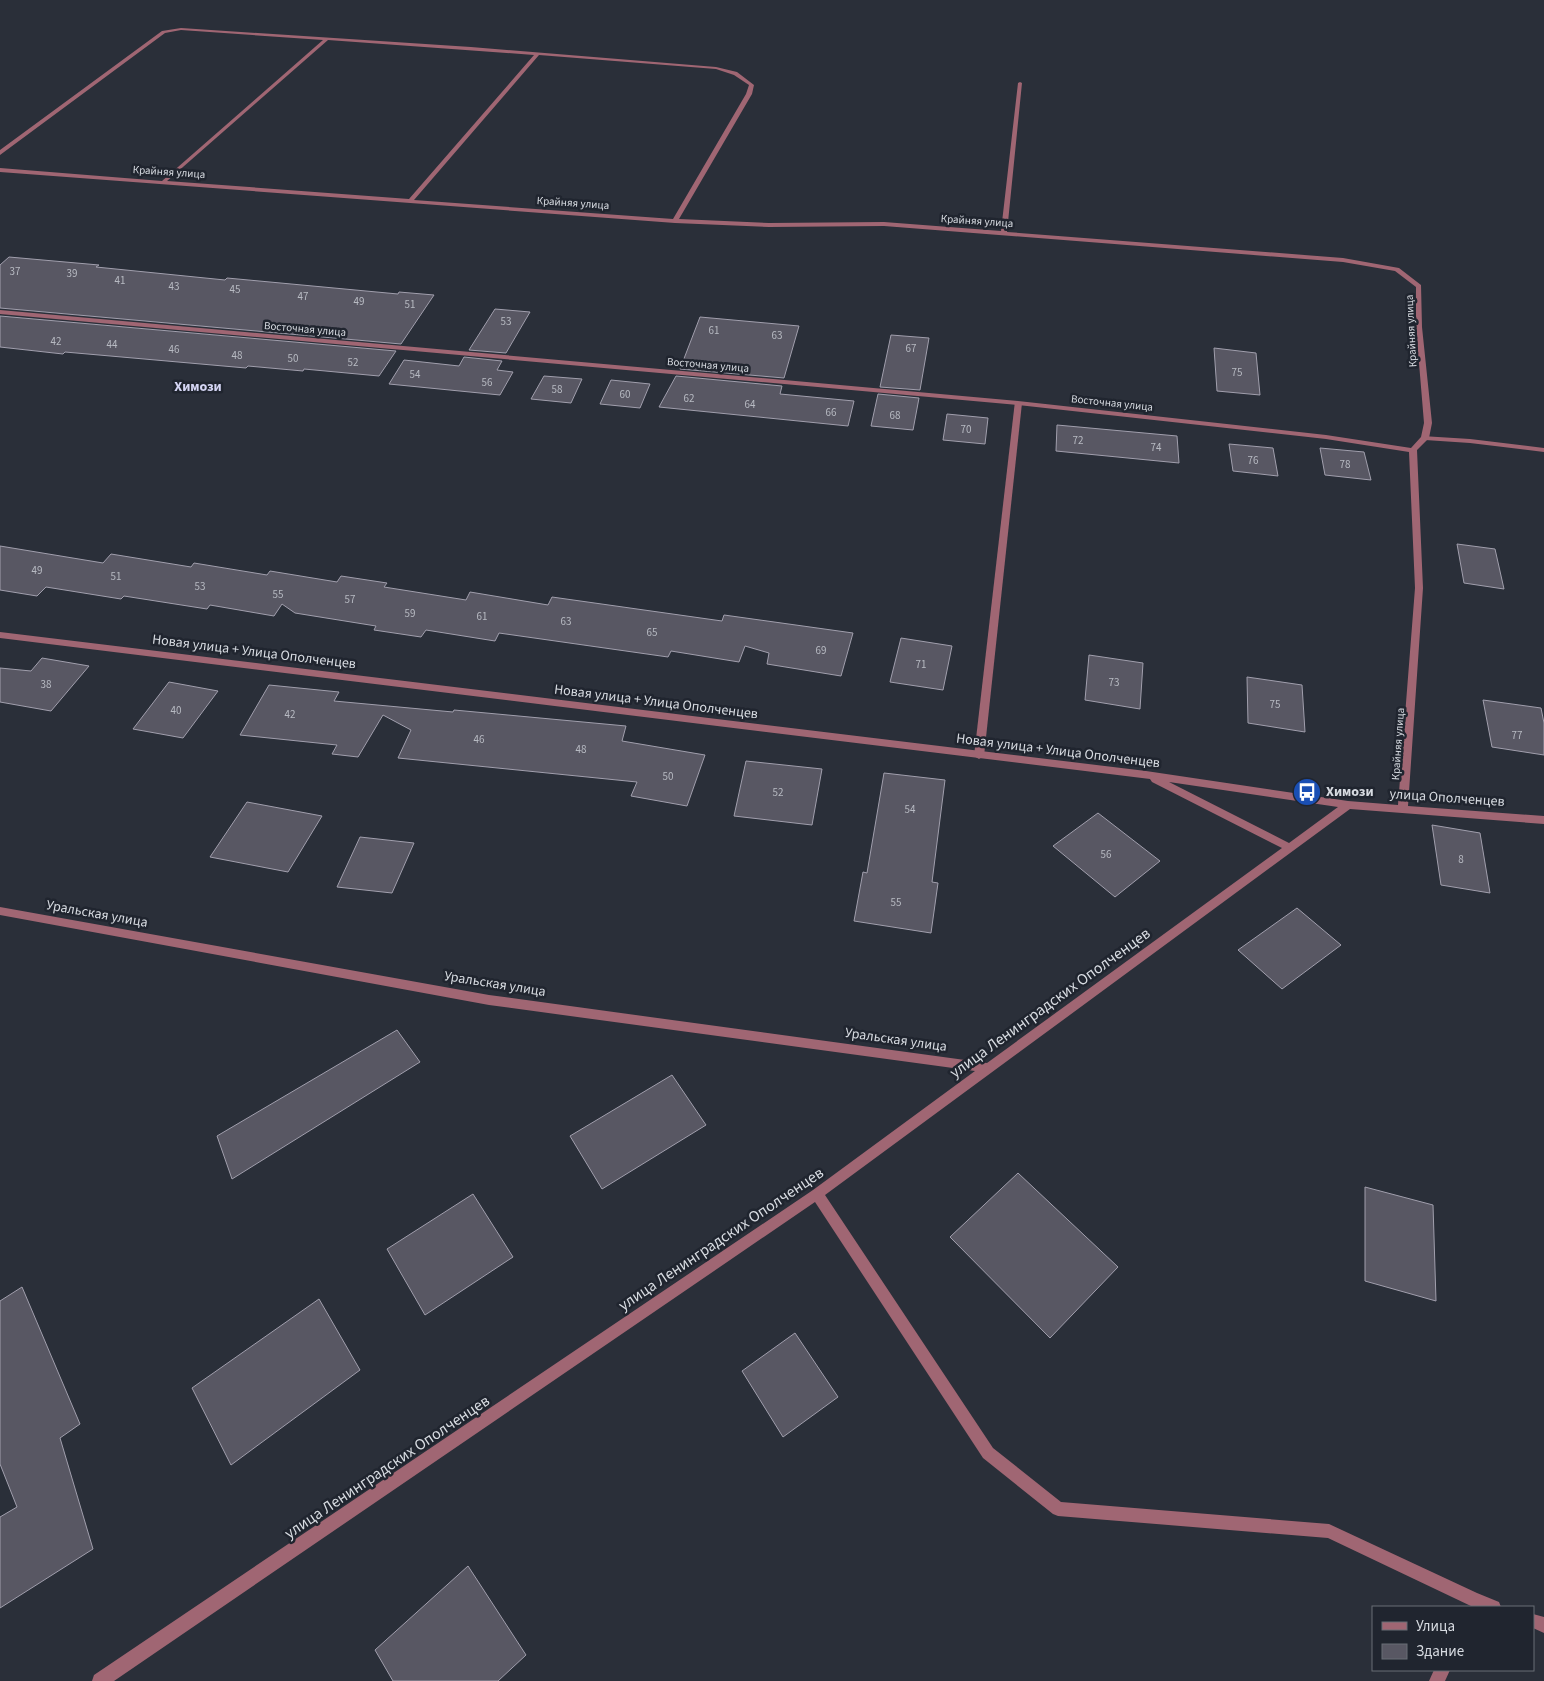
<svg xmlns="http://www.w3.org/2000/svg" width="1544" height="1681" viewBox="0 0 1544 1681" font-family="'Source Sans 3',sans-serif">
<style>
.building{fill:#585763;stroke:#a19fad}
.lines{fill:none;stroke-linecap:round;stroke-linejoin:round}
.lane{fill:#a06673;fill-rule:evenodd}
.street{fill:#a06673;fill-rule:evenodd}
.labels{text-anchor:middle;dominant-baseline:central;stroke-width:5;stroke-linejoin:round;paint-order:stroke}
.far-street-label{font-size:11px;fill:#d7dbe1;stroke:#20252f}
.number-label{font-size:11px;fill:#b7bac2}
.far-quarter-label{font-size:14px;font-weight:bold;fill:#d4d5f3;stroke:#20252f}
.street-label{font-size:14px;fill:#d7dbe1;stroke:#20252f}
.poi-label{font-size:14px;font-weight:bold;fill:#d7dbe1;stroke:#20252f;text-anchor:start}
.near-street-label{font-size:16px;fill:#d7dbe1;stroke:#20252f}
</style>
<rect width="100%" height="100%" fill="#2a2f39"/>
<g class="building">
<polygon points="9,257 99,265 96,267 225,280 227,278 398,294 399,292 434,295 401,344 0,308 0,265"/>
<polygon points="495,309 530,312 506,353 469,350"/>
<polygon points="0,316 396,351 379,376 304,369 303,371 248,366 246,368 65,352 63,354 0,347"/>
<polygon points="700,317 799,326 784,378 680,369"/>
<polygon points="891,335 929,338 920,390 880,387"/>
<polygon points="1214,348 1256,353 1260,395 1217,391"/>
<polygon points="464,357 502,361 497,370 513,372 500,395 389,384 404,360 459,366"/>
<polygon points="544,376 582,379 571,403 531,399"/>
<polygon points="676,376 782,386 780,394 854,401 848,426 659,407"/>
<polygon points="611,380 650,384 640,408 600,404"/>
<polygon points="878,394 919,398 913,430 871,426"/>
<polygon points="947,414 988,418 985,444 943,440"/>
<polygon points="1057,425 1177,436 1179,463 1056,451"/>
<polygon points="1229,444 1273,448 1278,476 1233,471"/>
<polygon points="1320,448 1364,452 1371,480 1325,475"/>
<polygon points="1457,544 1495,549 1504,589 1464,583"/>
<polygon points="0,546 103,563 111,554 191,567 194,563 267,575 270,571 337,582 341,576 387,583 384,587 466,600 470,592 548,605 552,597 722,621 724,615 853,633 841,676 767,664 769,653 745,646 739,662 671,651 668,657 499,633 495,641 426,630 421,637 374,630 376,626 295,613 282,604 274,616 210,605 207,609 124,596 121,599 46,587 37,596 0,590"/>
<polygon points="901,638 952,646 943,690 890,682"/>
<polygon points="1089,655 1143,663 1140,709 1085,700"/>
<polygon points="42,658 89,666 51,711 0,702 0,668 31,671"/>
<polygon points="1247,677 1302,685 1305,732 1248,723"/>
<polygon points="169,682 218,691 183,738 133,729"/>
<polygon points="269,685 339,692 334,701 453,712 454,710 626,726 622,741 705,755 687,806 631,796 637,782 398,758 411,730 383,715 358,757 332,754 337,745 240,735"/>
<polygon points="1483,700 1541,708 1544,723 1544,755 1492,747"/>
<polygon points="746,761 822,769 812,825 734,816"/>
<polygon points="884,773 945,780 932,882 938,883 931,933 854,921 863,872 867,873"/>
<polygon points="247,802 322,816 288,872 210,857"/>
<polygon points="1098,813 1160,861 1115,897 1053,846"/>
<polygon points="1432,825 1480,833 1490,893 1441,885"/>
<polygon points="360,837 414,843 392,893 337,887"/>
<polygon points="1297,908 1341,945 1282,989 1238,950"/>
<polygon points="397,1030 420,1062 232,1179 217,1136"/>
<polygon points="672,1075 706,1125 602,1189 570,1136"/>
<polygon points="1018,1173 1118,1267 1050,1338 950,1237"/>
<polygon points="1365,1187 1433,1205 1436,1301 1365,1281"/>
<polygon points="473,1194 513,1257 425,1315 387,1249"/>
<polygon points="22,1287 80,1424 60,1438 93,1549 0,1608 0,1517 17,1507 0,1464 0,1301"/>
<polygon points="319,1299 360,1370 231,1465 192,1388"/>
<polygon points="795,1333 838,1397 783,1437 742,1371"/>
<polygon points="468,1566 526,1655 498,1681 393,1681 375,1650"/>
</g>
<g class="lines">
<g class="lane">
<polygon points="1015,401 1022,403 984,756 979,759 974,756"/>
<polygon points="1422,436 1470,439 1544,448 1544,452 1470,443 1425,440 1422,440"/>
</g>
<g class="street">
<path d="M181,28l290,19 245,20 21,5 17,13 -2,9 -73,125 90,4 115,-1 117,9 17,-148 2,-1 2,1 -15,149 336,26 56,10 22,17 1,42 10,96 -3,15 -12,12 6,138 -15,218 136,10v8l-194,-15 -525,386 168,253 68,54 268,22 148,69 22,9 2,5h-28l-145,-69 -270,-22 -5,-2 -70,-56 -168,-256 -701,479h-22l2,-6 719,-485 162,-119 -486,-66 -489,-90v-8l489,88 498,68 295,-215 -130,-66 -2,-3 -1150,-141v-6l1146,139 202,30 50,4 17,-217 -6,-136 -83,-13 -308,-34 -1018,-91v-4l1018,91 308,34 85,13 10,-11 3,-14 -8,-96v-40l-21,-16 -52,-9 -459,-36 -115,1 -94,-4 -675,-51v-4l162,13 161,-141 -142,-10 -16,3 -165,122v-5l162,-119zM328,40l206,15 -125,144 -242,-18zM539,55l177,14 18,6 15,10 -3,9 -73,125 -259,-19zM1169,782l169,25 -49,36z"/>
<polygon points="1533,1614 1544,1617 1544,1633 1533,1628"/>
<polygon points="1434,1670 1450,1670 1445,1681 1429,1681"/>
</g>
</g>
<defs>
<symbol id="bus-disc" viewBox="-11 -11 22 22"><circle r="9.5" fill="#1a4fb4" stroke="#20252f"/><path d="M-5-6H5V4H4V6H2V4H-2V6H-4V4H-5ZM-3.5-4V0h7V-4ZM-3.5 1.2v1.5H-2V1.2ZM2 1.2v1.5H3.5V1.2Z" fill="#fff"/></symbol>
</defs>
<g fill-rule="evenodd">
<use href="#bus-disc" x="1291" y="776" width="32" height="32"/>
</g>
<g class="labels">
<g class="far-street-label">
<text transform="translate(169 172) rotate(4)">Крайняя улица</text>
<text transform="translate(573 203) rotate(4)">Крайняя улица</text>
<text transform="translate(977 221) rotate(4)">Крайняя улица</text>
<text transform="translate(305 329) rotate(5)">Восточная улица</text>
<text transform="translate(1411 331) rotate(-93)">Крайняя улица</text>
<text transform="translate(708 365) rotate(5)">Восточная улица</text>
<text transform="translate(1112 403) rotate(6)">Восточная улица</text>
<text transform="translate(1398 744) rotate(-86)">Крайняя улица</text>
</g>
<g class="number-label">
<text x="15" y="271">37</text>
<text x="72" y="273">39</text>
<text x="120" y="280">41</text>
<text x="174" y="286">43</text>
<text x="235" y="289">45</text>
<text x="303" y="296">47</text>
<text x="359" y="301">49</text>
<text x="410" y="304">51</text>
<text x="506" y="321">53</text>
<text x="714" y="330">61</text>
<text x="777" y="335">63</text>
<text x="56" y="341">42</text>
<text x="112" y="344">44</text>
<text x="911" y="348">67</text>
<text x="174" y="349">46</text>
<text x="237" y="355">48</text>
<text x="293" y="358">50</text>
<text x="353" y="362">52</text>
<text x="1237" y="372">75</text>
<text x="415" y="374">54</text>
<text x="487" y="382">56</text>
<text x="557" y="389">58</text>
<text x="625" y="394">60</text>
<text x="689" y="398">62</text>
<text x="750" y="404">64</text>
<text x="831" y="412">66</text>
<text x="895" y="415">68</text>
<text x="966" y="429">70</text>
<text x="1078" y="440">72</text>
<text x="1156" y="447">74</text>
<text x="1253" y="460">76</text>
<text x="1345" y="464">78</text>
<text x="37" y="570">49</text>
<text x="116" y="576">51</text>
<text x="200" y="586">53</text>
<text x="278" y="594">55</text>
<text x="350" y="599">57</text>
<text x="410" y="613">59</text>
<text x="482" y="616">61</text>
<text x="566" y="621">63</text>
<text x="652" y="632">65</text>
<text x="821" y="650">69</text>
<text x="921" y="664">71</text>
<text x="1114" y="682">73</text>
<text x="46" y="684">38</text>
<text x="1275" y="704">75</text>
<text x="176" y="710">40</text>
<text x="290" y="714">42</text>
<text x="1517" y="735">77</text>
<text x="479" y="739">46</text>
<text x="581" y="749">48</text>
<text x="668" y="776">50</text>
<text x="778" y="792">52</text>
<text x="910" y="809">54</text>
<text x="1106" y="854">56</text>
<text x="1461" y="859">8</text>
<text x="896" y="902">55</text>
</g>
<g class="far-quarter-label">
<text x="198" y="387">Химози</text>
</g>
<g class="street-label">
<text transform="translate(254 652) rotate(7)">Новая улица + Улица Ополченцев</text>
<text transform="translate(656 702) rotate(7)">Новая улица + Улица Ополченцев</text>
<text transform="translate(1058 751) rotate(7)">Новая улица + Улица Ополченцев</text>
<text transform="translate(1447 798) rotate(4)">улица Ополченцев</text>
<text transform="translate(97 914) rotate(10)">Уральская улица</text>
<text transform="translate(495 984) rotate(9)">Уральская улица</text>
<text transform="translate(896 1040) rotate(8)">Уральская улица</text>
</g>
<g class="poi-label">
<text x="1326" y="792">Химози</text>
</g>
<g class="near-street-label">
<text transform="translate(1050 1003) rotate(-36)">улица Ленинградских Ополченцев</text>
<text transform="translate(721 1239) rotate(-34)">улица Ленинградских Ополченцев</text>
<text transform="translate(387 1467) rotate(-34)">улица Ленинградских Ополченцев</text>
</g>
</g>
<rect x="1372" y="1606" width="162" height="65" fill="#20252f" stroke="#696e76"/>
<rect x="1382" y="1622" width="25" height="8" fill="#a06673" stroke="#696e76"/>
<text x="1416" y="1631" font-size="15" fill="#d7dbe1">Улица</text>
<rect x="1382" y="1644" width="25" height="15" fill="#585763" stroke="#696e76"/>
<text x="1416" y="1656" font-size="15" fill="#d7dbe1">Здание</text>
</svg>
